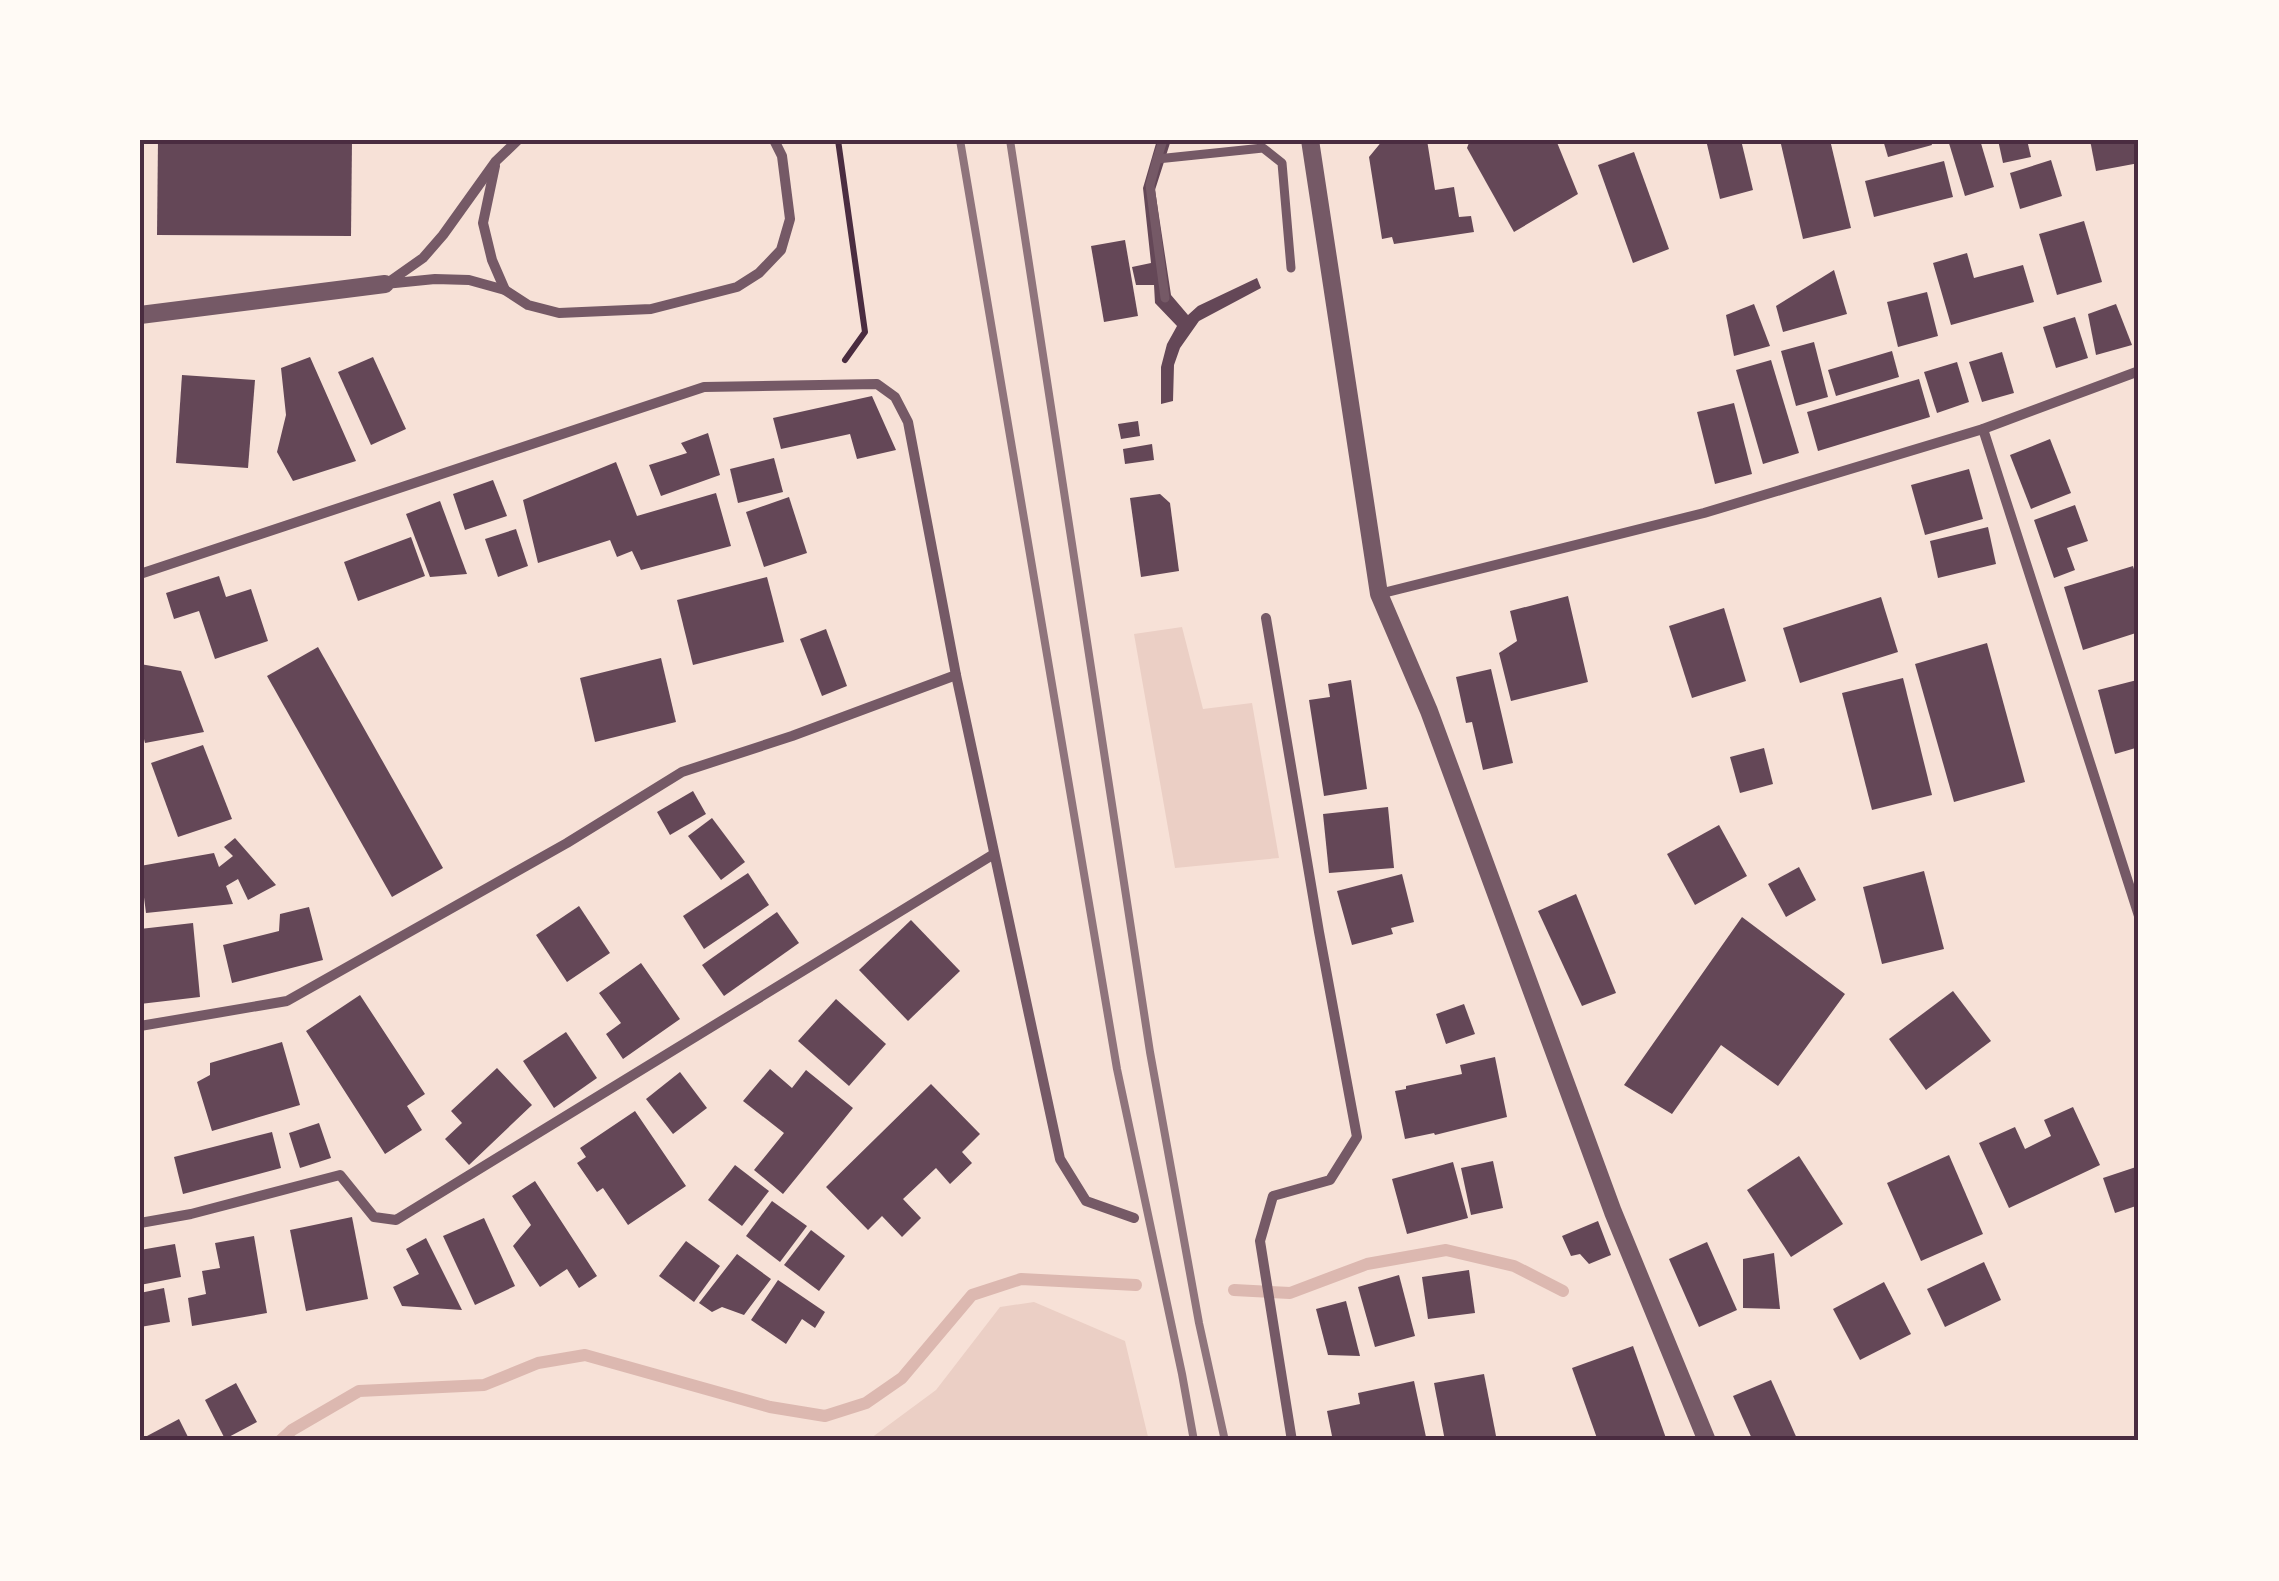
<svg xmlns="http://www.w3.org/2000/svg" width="2279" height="1581" viewBox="0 0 2279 1581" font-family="Rubik,sans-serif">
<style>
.green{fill:#ebcfc5}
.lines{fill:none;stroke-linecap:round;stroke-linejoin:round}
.stream{stroke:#dcb8b0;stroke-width:12}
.building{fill:#644757}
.path{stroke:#4a2c40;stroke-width:6}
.pedestrian{stroke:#755966;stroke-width:9}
.minor{stroke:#755966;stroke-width:10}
.tertiary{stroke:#755966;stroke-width:18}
.rail{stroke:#8f747c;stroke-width:8}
.neatline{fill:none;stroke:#4a2c40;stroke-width:4}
</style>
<rect width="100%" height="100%" fill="#f7e1d7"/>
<g class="green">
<polygon points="1182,627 1203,709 1252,703 1279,858 1175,868 1134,634"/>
<polygon points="1034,1302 1125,1341 1149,1441 867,1441 936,1390 1000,1307"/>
</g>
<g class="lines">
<g class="stream">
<polyline points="1234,1290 1290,1293 1367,1264 1446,1250 1514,1266 1563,1291"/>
<polyline points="280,1441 292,1430 359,1391 484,1385 538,1363 585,1355 770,1407 825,1416 866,1403 902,1378 972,1295 1021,1279 1136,1285"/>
</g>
</g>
<g class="building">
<polygon points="158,140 352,140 351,236 157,235"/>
<polygon points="1157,140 1171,140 1155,190 1171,295 1188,315 1198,306 1257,278 1261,288 1199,321 1180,348 1174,365 1173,401 1161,404 1161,367 1167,344 1177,326 1155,303 1154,285 1136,285 1132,267 1151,263 1143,188"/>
<polygon points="1383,140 1427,140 1435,190 1454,187 1459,217 1471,216 1474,232 1394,244 1392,237 1382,239 1369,157"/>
<polygon points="1470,140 1556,140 1578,194 1514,232 1467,148"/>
<polygon points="1706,140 1741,140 1753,190 1720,199"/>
<polygon points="1780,140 1830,140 1851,228 1803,239"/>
<polygon points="1883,140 1930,140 1932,145 1888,157"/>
<polygon points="1948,140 1980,140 1994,187 1965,196"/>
<polygon points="1998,140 2027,140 2031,157 2003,163"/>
<polygon points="2090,140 2139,140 2139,163 2096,171"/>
<polygon points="1634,152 1669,249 1633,263 1598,165"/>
<polygon points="2051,160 2062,196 2020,209 2010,173"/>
<polygon points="1944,161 1953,197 1874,217 1865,181"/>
<polygon points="2084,221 2102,282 2057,295 2039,234"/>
<polygon points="1125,240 1138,316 1104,322 1091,246"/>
<polygon points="1967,253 1974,278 2023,265 2034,302 1951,325 1933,263"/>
<polygon points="1834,270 1847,314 1783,332 1776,306"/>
<polygon points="1927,292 1938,336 1898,347 1887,302"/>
<polygon points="1754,304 1770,346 1734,356 1726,315"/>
<polygon points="2116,304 2132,345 2096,355 2088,314"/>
<polygon points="2075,317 2088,358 2056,368 2043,327"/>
<polygon points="1814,342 1828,397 1796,406 1781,351"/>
<polygon points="1892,351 1899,377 1836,396 1828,370"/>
<polygon points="2002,352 2014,393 1982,402 1969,362"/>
<polygon points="310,357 356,461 293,481 277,452 286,415 281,368"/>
<polygon points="373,357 406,429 371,445 338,372"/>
<polygon points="1771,360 1799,453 1763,464 1736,370"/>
<polygon points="1957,362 1969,402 1937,413 1924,372"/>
<polygon points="182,375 255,380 248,468 176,463"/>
<polygon points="1919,379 1930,417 1818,451 1807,412"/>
<polygon points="872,396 896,450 857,459 850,434 781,449 773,418"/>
<polygon points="1734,403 1752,474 1715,484 1697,412"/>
<polygon points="1138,421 1140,436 1121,439 1118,424"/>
<polygon points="708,433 720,475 661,496 649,465 687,453 681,443"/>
<polygon points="2050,439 2071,493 2031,509 2010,455"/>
<polygon points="1152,444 1154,460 1125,464 1123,449"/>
<polygon points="774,458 783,492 738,503 730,469"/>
<polygon points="616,462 637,516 716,493 731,546 641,570 632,551 617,557 610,540 538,563 523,500"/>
<polygon points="1969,469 1983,519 1925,535 1911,485"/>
<polygon points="493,480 507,516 465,530 453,494"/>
<polygon points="1160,494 1170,503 1179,571 1141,577 1130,498"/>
<polygon points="789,497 807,553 764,567 746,512"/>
<polygon points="440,501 467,574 430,577 406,514"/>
<polygon points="2075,505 2088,541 2067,548 2075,570 2054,578 2034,520"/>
<polygon points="1988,527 1996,564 1938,578 1930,541"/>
<polygon points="516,529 528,566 498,577 485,539"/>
<polygon points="411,537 425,576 358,601 344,562"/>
<polygon points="2133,566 2139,585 2139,632 2083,650 2064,587"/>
<polygon points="219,576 226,597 251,589 268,641 215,659 199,611 174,619 166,593"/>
<polygon points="767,577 784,642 693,665 677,600"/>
<polygon points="1568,596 1588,682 1511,701 1499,653 1517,641 1510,611"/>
<polygon points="1881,597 1898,652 1800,683 1783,628"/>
<polygon points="1724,608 1746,681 1692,698 1669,626"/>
<polygon points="826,629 847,686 822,696 800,639"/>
<polygon points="1987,643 2025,782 1954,802 1915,664"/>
<polygon points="318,647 443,868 392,897 267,676"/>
<polygon points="661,658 676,722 595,742 580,678"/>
<polygon points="140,664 181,671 204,732 145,743 140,723"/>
<polygon points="1491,669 1513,763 1483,770 1472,722 1466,723 1456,677"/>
<polygon points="1903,678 1932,795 1872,810 1842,693"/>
<polygon points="1351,680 1367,789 1324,796 1309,700 1330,697 1328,684"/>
<polygon points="2137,680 2139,747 2115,754 2098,690"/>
<polygon points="203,745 232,819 178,837 151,763"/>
<polygon points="1764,748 1773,784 1740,793 1730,757"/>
<polygon points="693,791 706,814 670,835 657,812"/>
<polygon points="1388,807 1394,868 1329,873 1323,814"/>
<polygon points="712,818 745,862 721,880 688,836"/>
<polygon points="1719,825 1747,876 1695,905 1667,854"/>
<polygon points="235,838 276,885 248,900 238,879 226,886 233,904 146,913 140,866 214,853 219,867 233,856 224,847"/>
<polygon points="1799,867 1816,900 1786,917 1768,884"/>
<polygon points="1924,871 1944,949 1882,964 1863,887"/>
<polygon points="748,873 769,905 704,949 683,916"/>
<polygon points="1402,874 1414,922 1391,928 1393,934 1352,945 1337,891"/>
<polygon points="1576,894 1616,993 1582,1006 1538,911"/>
<polygon points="579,906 610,953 567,982 536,935"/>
<polygon points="309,907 323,960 232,983 223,945 279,931 280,914"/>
<polygon points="777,912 799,943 724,996 702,965"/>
<polygon points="1742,917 1845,994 1778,1086 1721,1045 1672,1114 1624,1085"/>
<polygon points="911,920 960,971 908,1021 859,970"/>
<polygon points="193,923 200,997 140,1004 140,929"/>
<polygon points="641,963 680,1019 623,1059 606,1034 621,1023 599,993"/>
<polygon points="1953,991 1991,1041 1926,1090 1889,1039"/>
<polygon points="360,995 425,1094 407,1106 422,1130 385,1154 306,1031"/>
<polygon points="836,999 886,1044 849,1086 798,1041"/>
<polygon points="1464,1004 1475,1034 1446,1044 1436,1014"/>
<polygon points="566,1032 597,1078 554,1108 523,1061"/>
<polygon points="282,1042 300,1105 212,1131 197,1082 210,1075 210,1063"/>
<polygon points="1495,1057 1507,1117 1435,1135 1434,1133 1405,1139 1395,1091 1406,1089 1406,1086 1462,1074 1460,1065"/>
<polygon points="497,1068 532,1105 469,1165 445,1139 462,1123 451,1111"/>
<polygon points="770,1069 792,1088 806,1070 853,1108 783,1194 754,1170 784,1133 743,1101"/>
<polygon points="680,1072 707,1108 673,1134 646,1099"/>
<polygon points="931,1084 980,1134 962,1152 972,1163 950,1184 936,1168 903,1199 921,1218 902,1237 882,1216 868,1230 826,1187"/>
<polygon points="2073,1107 2100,1165 2009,1208 1979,1143 2015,1127 2025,1149 2051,1136 2044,1120"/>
<polygon points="635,1111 686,1186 628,1225 603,1188 597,1192 577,1163 586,1157 580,1148"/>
<polygon points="319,1123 331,1158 300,1168 289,1133"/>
<polygon points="272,1132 281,1168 183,1194 174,1157"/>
<polygon points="1949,1155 1983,1234 1921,1261 1887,1183"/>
<polygon points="1799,1156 1843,1224 1791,1257 1747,1190"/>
<polygon points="1493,1161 1503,1208 1471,1215 1461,1168"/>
<polygon points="1453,1162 1468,1218 1407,1234 1392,1179"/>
<polygon points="735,1165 769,1191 742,1226 708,1200"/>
<polygon points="2139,1166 2139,1205 2115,1213 2103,1178"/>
<polygon points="535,1181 597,1276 579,1288 567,1269 540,1287 513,1246 531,1225 512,1196"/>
<polygon points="772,1201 807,1226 780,1262 746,1236"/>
<polygon points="352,1217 368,1299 306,1311 290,1230"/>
<polygon points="484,1218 515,1286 475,1305 443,1236"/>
<polygon points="1598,1221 1611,1255 1589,1264 1580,1254 1571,1256 1562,1236"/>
<polygon points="811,1230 845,1256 819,1291 784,1265"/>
<polygon points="254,1236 267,1313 192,1326 188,1298 206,1294 202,1271 220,1268 215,1243"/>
<polygon points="426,1238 462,1310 402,1306 393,1287 419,1274 406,1249"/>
<polygon points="686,1241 720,1266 694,1302 659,1276"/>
<polygon points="1707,1242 1737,1310 1699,1327 1669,1259"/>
<polygon points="175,1244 181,1277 140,1285 140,1250"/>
<polygon points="1774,1253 1780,1309 1743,1308 1743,1259"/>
<polygon points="737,1254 771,1279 744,1315 722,1307 712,1312 699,1303"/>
<polygon points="1984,1262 2001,1300 1945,1327 1927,1289"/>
<polygon points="1469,1270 1475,1313 1428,1319 1422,1277"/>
<polygon points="1399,1275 1415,1336 1375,1347 1358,1287"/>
<polygon points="778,1280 825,1312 815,1328 802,1319 786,1344 751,1320"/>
<polygon points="1884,1282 1911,1334 1860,1360 1833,1309"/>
<polygon points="164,1288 170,1322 140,1327 140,1293"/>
<polygon points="1346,1301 1360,1356 1328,1355 1316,1309"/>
<polygon points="1633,1346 1667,1441 1598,1441 1572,1368"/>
<polygon points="1484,1374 1497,1441 1445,1441 1434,1383"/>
<polygon points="1771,1380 1798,1441 1753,1441 1733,1396"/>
<polygon points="1414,1381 1426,1437 1410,1441 1333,1441 1327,1411 1360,1404 1358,1393"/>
<polygon points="236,1383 257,1422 225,1439 205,1400"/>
<polygon points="179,1419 190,1441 150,1441 147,1436"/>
</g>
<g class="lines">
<polyline class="path" points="838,140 865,332 845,360"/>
<g class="pedestrian">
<polyline points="1163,140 1157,159 1263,148 1282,163 1291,268"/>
<polyline points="1157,159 1150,185 1165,298"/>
</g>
<g class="minor">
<polyline points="495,166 483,223 492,260 505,290"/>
<polyline points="385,284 435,279 469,280 505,290 528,305 559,313 651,309 737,287 759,273 781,250 790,219 782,156 774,140"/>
<polyline points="386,284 423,258 443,235 496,161 518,140"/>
<polyline points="1983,429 2139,916"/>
<polyline points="140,574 704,387 877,384 895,397 908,422 956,675 1060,1159 1086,1201 1134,1218"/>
<polyline points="1379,594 1704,513 1983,429 2139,371"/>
<polyline points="1266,618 1319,932 1357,1137 1330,1180 1273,1196 1260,1241 1292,1441"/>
<polyline points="140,1026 287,1001 567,843 682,772 792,736 956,675"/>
<polyline points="140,1223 191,1214 340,1175 374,1217 396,1220 994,854"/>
</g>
<g class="tertiary">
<polyline points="1310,140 1379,594 1429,711 1613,1212 1707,1441"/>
<polyline points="140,315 385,284"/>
</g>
<g class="rail">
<polyline points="960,140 1117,1069 1182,1374 1194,1441"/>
<polyline points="1010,140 1150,1052 1199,1323 1225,1441"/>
</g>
</g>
<rect width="2279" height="1581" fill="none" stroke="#fffaf5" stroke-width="285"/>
<rect x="142" y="142" width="1994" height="1296" class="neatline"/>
</svg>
